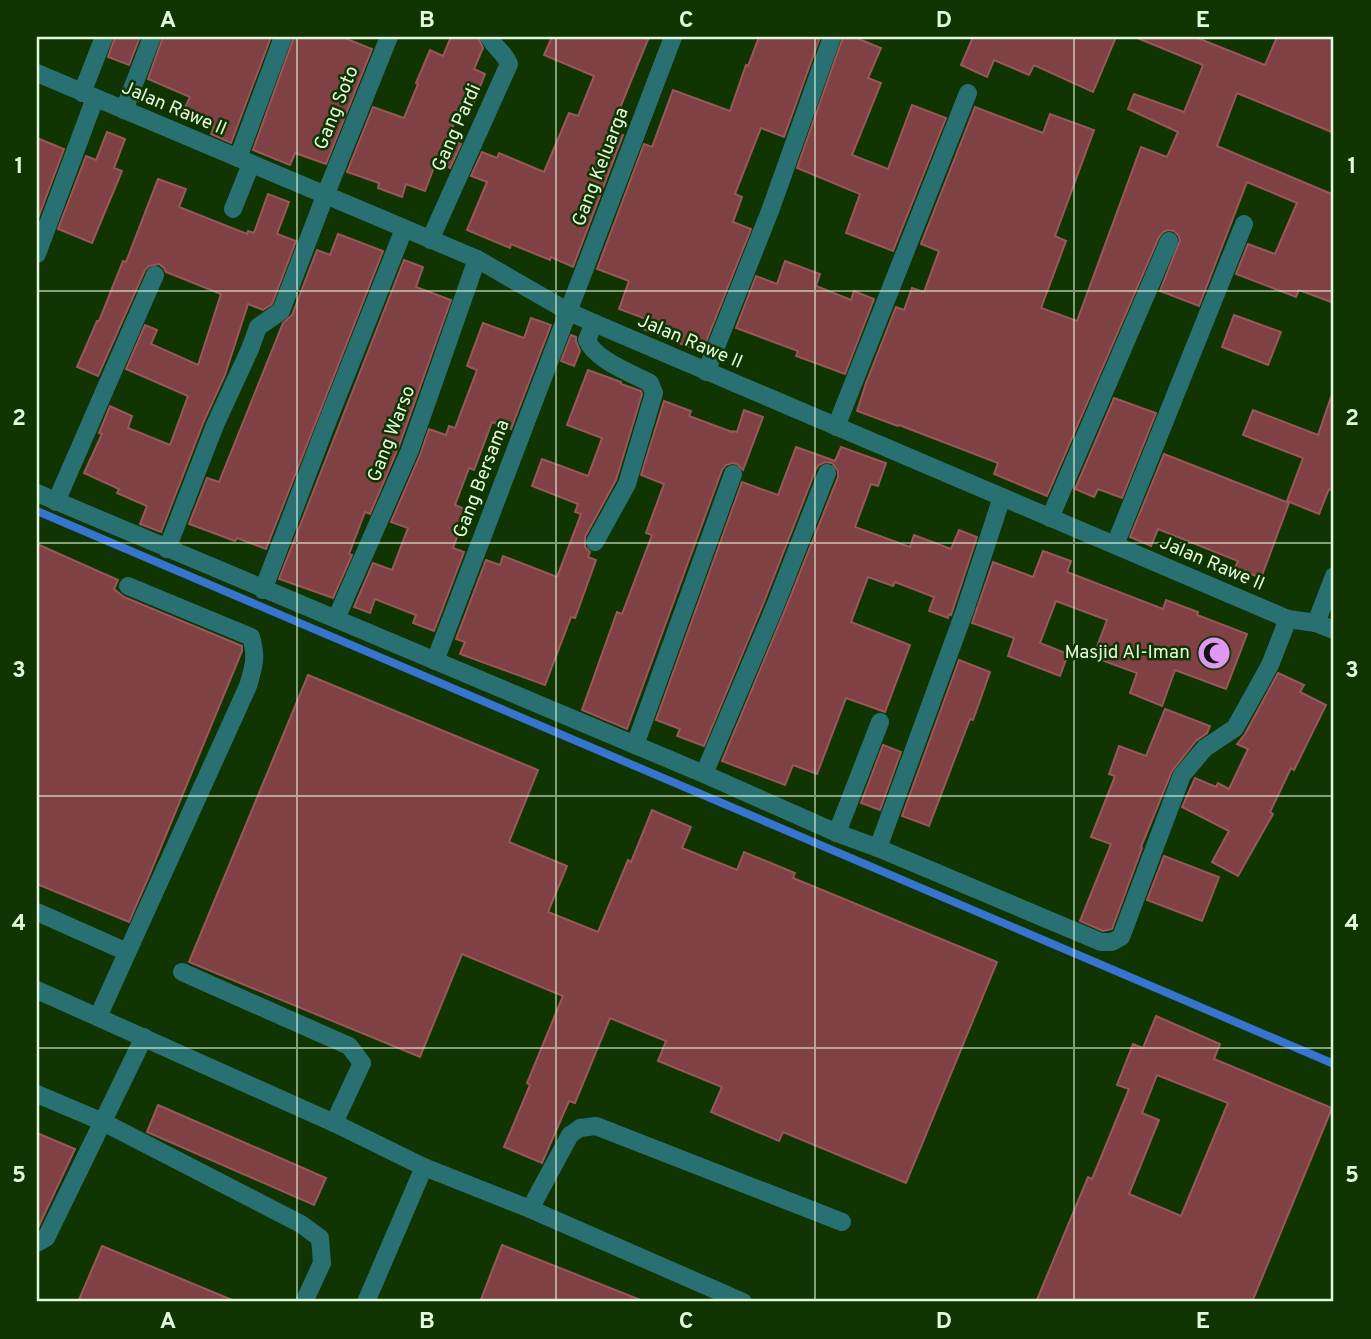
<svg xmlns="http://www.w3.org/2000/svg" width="1371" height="1339" viewBox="0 0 1371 1339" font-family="Overpass,sans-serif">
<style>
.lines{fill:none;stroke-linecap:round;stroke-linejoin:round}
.stream{stroke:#3674cf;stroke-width:8}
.building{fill:#804144;stroke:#995759;stroke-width:2;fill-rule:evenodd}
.minor{stroke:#297073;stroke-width:18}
.grid{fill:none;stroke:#e3f9dc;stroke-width:2;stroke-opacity:0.55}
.labels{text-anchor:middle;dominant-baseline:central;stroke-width:5;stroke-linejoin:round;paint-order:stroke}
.street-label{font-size:19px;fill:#e3f9dc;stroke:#103402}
.poi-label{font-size:19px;fill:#e3f9dc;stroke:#103402;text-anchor:end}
.neatline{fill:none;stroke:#e3f9dc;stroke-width:2.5}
.grid-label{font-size:23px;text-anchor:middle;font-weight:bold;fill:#e3f9dc}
</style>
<rect width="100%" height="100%" fill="#103402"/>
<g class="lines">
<polyline class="stream" points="37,511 1334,1064"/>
</g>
<g class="building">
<polygon points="115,37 140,37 129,65 108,57"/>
<polygon points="163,37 271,37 231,143 211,134 214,127 182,114 190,97 148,79"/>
<polygon points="294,37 342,37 372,49 326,164 295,153 290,165 253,150"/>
<polygon points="451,37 478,37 483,48 474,69 485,74 472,107 462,103 448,139 461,144 450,168 436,162 425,191 406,184 402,197 378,188 379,183 347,172 373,107 404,118 418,84 416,83 430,50 443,56"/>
<polygon points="552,37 649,37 611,130 623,135 573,267 551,257 550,260 511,244 510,248 467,230 487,182 471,176 482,152 497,158 499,153 544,172 569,113 578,116 594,76 544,55"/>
<polygon points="759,37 820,37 784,137 761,128 735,194 742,197 733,222 751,229 702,352 645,330 649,320 619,309 629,281 597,269 644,144 652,147 673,90 730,111 746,65 748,66"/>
<polygon points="843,37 854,37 881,48 868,78 881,83 852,155 888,169 912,105 946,118 893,251 846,233 860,194 797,168"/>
<polygon points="973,37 1116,37 1093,92 1034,65 1029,75 994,60 987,77 961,65"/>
<polygon points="1135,37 1195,37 1265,65 1277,37 1334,37 1334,133 1237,93 1217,146 1334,195 1334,303 1299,290 1296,297 1236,274 1248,244 1275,254 1297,203 1247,182 1199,306 1160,291 1180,240 1178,235 1174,231 1168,230 1163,232 1159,237 1047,496 994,474 998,463 899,425 898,426 857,411 866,383 896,307 904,310 912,288 924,292 939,251 921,244 975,107 1043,133 1050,114 1094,130 1055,236 1066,241 1041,308 1077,321 1141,147 1167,157 1178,132 1128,109 1134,94 1184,112 1203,65"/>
<polygon points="107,132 125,139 114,168 122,171 92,243 58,229 86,156 96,160"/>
<polygon points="37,138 64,149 37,221"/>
<polygon points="158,179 186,189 179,207 247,234 248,231 254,233 268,194 289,202 277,234 296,241 272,304 263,310 248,304 225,375 204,421 161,532 140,524 147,506 117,493 119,489 84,473 102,434 99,433 110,406 132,416 128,428 170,445 188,396 126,369 145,325 157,330 151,344 198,365 221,294 166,272 164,268 159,264 149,266 145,270 98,376 77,367 97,321 99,321 123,261 126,262"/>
<polygon points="338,234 383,251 266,549 237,538 235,541 189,524 207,478 219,482 283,323 292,315 317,250 330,255"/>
<polygon points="404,260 423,267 416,287 451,300 399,446 370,514 365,512 349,554 352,555 333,598 279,579"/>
<polygon points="785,261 820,274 816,286 851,300 854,291 874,299 845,374 796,356 798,351 736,328 756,276 777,284"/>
<polygon points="1234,315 1281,332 1268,365 1222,347"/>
<polygon points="531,318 551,325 511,429 492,422 474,470 469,468 455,505 467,510 453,548 464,552 434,631 413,623 416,615 375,599 370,613 354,607 373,563 392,570 408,528 391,522 420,455 429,429 446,435 449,426 455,428 477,370 467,366 483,323 524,338"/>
<polygon points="571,335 576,337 576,341 580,351 574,366 561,361"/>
<polygon points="588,370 621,382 621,384 641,391 642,394 616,480 585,537 585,547 590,552 588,557 596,560 575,618 571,617 545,685 460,654 465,642 456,639 486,560 500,565 503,556 557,577 581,514 575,512 578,504 532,486 542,459 588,476 602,438 567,425"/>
<polygon points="1331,397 1334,398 1334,491 1329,489 1319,514 1287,501 1303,458 1243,435 1253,410 1318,435"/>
<polygon points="1114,398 1156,413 1122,498 1098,489 1094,497 1075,489"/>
<polygon points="664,401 691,411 689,416 732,432 733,431 737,432 744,410 763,417 743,470 737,464 732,463 726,465 722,470 627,729 582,710 617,612 622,614 652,535 646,533 664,484 641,475"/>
<polygon points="796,447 835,461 841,447 886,463 878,486 871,484 855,527 910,547 914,535 951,549 959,530 977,537 951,615 949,614 948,618 929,611 934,597 895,582 893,586 868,577 851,622 910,645 885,712 846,698 817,774 793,765 785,785 722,761 785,610 838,477 838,471 832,463 825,462 819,465 816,469 764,602 704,746 677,736 680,729 656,720 742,482 778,495"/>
<polygon points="1164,454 1289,503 1261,578 1235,568 1238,561 1158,529 1151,546 1130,537"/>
<polygon points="37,544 118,580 114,589 124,597 242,646 242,651 149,876 129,922 37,884"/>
<polygon points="1043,551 1071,561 1067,572 1163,609 1166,600 1198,612 1197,615 1247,634 1226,689 1175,670 1162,706 1130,693 1137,673 1093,657 1107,620 1056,601 1040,643 1068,654 1060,676 1008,656 1014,638 972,623 993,562 1033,577"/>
<polygon points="959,660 990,672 973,720 970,719 929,826 902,816"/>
<polygon points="1278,673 1304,685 1300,692 1326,705 1294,770 1291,768 1270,812 1273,814 1238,876 1212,862 1229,831 1182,807 1195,778 1216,787 1218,783 1229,789 1248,749 1237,744 1245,734"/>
<polygon points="308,675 538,770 509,842 567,866 548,912 598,932 628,860 631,862 652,810 691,827 682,848 737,870 744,852 795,873 793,878 997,962 906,1183 783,1132 779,1141 711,1112 722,1087 658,1061 666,1041 610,1018 575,1103 569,1101 542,1163 504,1147 530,1085 527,1083 563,996 462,954 420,1057 189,962"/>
<polygon points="1165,709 1210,726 1207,733 1196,741 1172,771 1141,847 1142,848 1112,929 1103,931 1080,921 1111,844 1091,837 1115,776 1109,774 1119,746 1146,756"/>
<polygon points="883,745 901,752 880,810 861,803"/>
<polygon points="1164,856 1219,877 1202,921 1147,900"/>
<path d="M1156,1016l64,28 -6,15 118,49 -80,194h-216l52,-125 4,2 37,-90 -12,-4 16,-41 10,4zM1157,1075l71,28 -47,113 -52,-22 30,-74 -17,-7z"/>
<polygon points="158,1105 326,1178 314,1205 147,1132"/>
<polygon points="37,1133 75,1149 37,1230"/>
<polygon points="502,1245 643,1301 643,1302 480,1302"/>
<polygon points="102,1246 237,1302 78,1302"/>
</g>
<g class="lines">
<g class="minor">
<polyline points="37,73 477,259 569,312 594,323 1288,619 1316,623 1334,630"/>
<polyline points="82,93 104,37"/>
<polyline points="124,110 152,37"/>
<polyline points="238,158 283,37"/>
<polyline points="233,209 251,164"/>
<path d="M430,240l79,-176c-5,-12 -14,-16 -20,-27"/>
<polyline points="37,254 95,98"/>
<path d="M594,323l-7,17c8,20 44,33 63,43l4,10 -27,91 -32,58"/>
<polyline points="706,372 770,211 832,37"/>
<polyline points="836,427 968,93"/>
<polyline points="37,493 704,774 837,833 878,848 1101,942 1112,942 1121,937 1182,775 1205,748 1235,728 1270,665 1288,619"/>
<polyline points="56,502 155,275"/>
<polyline points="1050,518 1169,241"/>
<polyline points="1115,545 1244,224"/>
<polyline points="167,549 215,425 250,349 258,327 281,311 325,196 389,37"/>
<polyline points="263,590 328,420 404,229"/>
<polyline points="336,619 410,450 477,259"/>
<polyline points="1316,623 1334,576"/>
<polyline points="435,661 673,37"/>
<polyline points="635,745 733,474"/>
<polyline points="704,774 775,606 827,473"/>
<polyline points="837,833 880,722"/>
<polyline points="878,848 965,610 1002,497"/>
<polyline points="37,912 127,952"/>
<polyline points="182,972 349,1046 362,1063 334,1123"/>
<polyline points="37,990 334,1123 424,1167 530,1209 743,1302"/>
<path d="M98,1017l150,-331c6,-20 9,-29 3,-49l-123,-51"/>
<polyline points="37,1094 103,1122 301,1224 320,1238 322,1263 304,1302"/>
<polyline points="530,1209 570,1135 580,1128 596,1126 842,1222"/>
<polyline points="37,1243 46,1238 144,1037"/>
<polyline points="366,1302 424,1167"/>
</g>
</g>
<path class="grid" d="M297,37v1265M556,37v1265M815,37v1265M1074,37v1265M37,291h1297M37,543h1297M37,796h1297M37,1048h1297"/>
<defs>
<symbol id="mosque-disc" viewBox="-11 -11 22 22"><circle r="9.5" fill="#de98f2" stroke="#103402"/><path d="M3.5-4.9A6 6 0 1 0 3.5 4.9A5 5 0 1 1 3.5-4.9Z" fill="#111"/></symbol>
</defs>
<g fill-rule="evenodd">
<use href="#mosque-disc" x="1195" y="634" width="38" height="38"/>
</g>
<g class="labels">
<g class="street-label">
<text transform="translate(337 108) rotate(-68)">Gang Soto</text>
<text transform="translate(174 109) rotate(23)">Jalan Rawe II</text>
<text transform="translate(457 128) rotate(-66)">Gang Pardi</text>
<text transform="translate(601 167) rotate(-69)">Gang Keluarga</text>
<text transform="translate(690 342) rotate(23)">Jalan Rawe II</text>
<text transform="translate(392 434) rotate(-69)">Gang Warso</text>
<text transform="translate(482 479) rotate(-69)">Gang Bersama</text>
<text transform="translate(1212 564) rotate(23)">Jalan Rawe II</text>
</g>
<g class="poi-label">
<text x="1190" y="653">Masjid Al-Iman</text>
</g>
</g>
<rect width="1371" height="1339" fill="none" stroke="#103402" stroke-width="77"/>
<rect x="38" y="38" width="1294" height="1262" class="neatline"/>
<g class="grid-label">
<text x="168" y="27">A</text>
<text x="427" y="27">B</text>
<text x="686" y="27">C</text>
<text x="944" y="27">D</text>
<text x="1203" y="27">E</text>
<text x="19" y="173">1</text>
<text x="1352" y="173">1</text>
<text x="19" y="425">2</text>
<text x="1352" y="425">2</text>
<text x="19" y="677">3</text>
<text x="1352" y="677">3</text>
<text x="19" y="930">4</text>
<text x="1352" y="930">4</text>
<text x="19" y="1182">5</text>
<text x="1352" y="1182">5</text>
<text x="168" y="1328">A</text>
<text x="427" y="1328">B</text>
<text x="686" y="1328">C</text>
<text x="944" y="1328">D</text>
<text x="1203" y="1328">E</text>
</g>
</svg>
